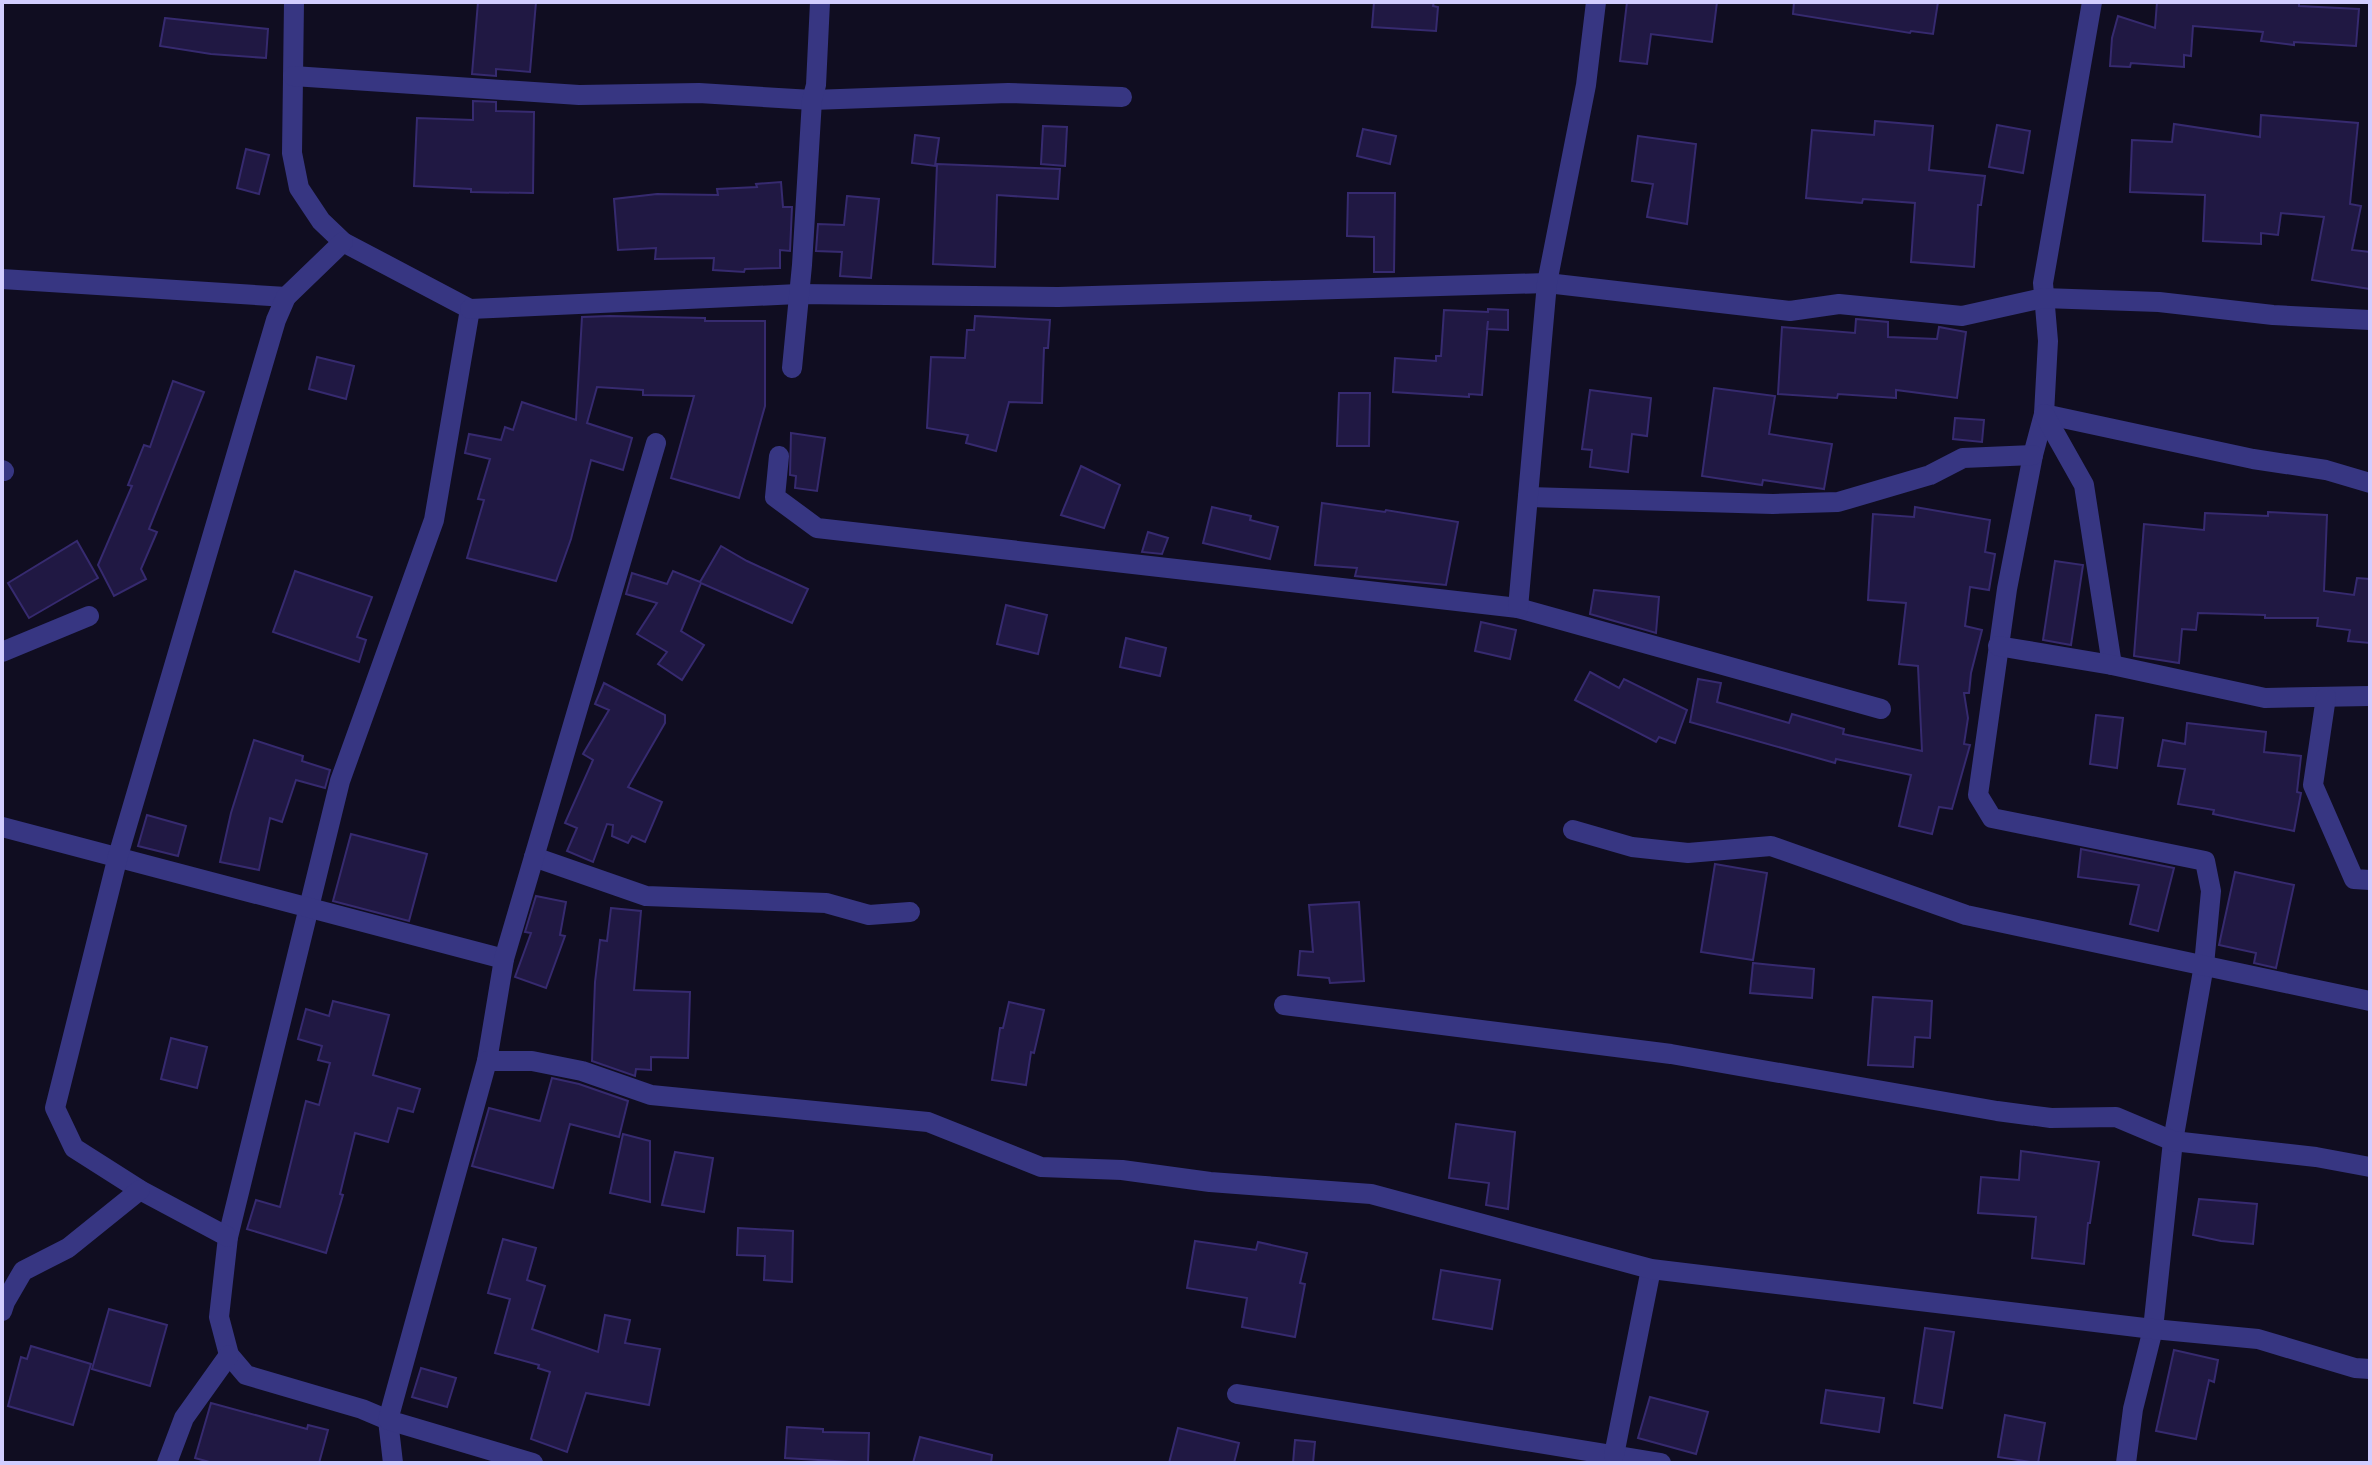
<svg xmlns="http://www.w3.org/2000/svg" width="2372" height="1465" viewBox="0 0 2372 1465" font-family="'Titillium Web',sans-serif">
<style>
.building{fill:#201843;stroke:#362a6f;stroke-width:2}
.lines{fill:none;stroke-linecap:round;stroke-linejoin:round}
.minor{stroke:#373682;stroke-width:20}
</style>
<rect width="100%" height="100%" fill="#100d21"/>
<g class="building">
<polygon points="478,2 536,2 530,72 496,69 496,76 472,74"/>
<polygon points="1374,2 1434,2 1433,6 1438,7 1436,31 1372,27"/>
<polygon points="1627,2 1717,2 1712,42 1651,34 1647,64 1620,61"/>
<polygon points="1794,2 1938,2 1933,34 1911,31 1910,33 1793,14"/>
<polygon points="2157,2 2299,2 2299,6 2359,9 2356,46 2294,42 2294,45 2261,41 2263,32 2193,26 2191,56 2184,55 2184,67 2131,63 2130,67 2110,66 2112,38 2118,16 2155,28"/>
<polygon points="165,18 268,29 266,58 211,54 160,46"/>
<polygon points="473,101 496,102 496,111 534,112 533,193 471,192 471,189 414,186 417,118 473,120"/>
<polygon points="2261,115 2358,123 2350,204 2361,206 2352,250 2370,252 2370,289 2312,280 2324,217 2281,213 2278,235 2261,233 2261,244 2203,241 2205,195 2130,192 2132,140 2172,142 2174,124 2260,137"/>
<polygon points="1875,121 1933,126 1929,170 1985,176 1981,205 1978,205 1974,267 1911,262 1915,203 1863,199 1862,203 1806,198 1812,130 1874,135"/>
<polygon points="1997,125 2030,131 2023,173 1989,167"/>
<polygon points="1043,126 1067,127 1065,166 1041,164"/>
<polygon points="1363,129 1396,136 1390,164 1357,156"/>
<polygon points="915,135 939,138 935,166 912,163"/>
<polygon points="1638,136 1696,144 1687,224 1647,217 1653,184 1632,181"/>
<polygon points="246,149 269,155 259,194 237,188"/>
<polygon points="937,164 1060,169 1058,199 997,195 995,267 933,264"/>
<polygon points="781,182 783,207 792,207 790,251 780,250 780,268 745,269 744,272 713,270 714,258 655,259 656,248 618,250 614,199 657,194 718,195 717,189 757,187 756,184"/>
<polygon points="1348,193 1395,193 1394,272 1374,272 1374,237 1347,236"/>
<polygon points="847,196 879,199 871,278 840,276 842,252 816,251 818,224 844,225"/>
<polygon points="1488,309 1508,310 1508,330 1487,329 1488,321 1482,395 1469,394 1469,397 1393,392 1395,358 1436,361 1436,356 1441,356 1444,310 1488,312"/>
<polygon points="610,316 705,318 705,321 765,321 765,406 739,498 671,478 694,396 643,395 643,390 597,387 587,423 632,438 623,470 591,460 571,539 556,581 467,558 484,500 478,499 490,459 465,453 469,434 501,440 505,427 513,430 522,402 576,420 582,317"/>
<polygon points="975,316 1050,320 1048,348 1044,348 1042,403 1009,402 996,451 966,443 968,435 927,428 931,357 965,358 967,330 974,330"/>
<polygon points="1856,319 1888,322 1888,337 1937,339 1939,327 1966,332 1957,398 1896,390 1896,398 1838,394 1837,398 1778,394 1782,327 1855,333"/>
<polygon points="317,357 354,366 346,399 309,389"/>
<polygon points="173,381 204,392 149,529 157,532 141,569 146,579 114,596 98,565 132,486 128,485 144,445 150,447"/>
<polygon points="1714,388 1775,396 1769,434 1832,444 1824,489 1763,480 1762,485 1702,476"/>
<polygon points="1590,390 1651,398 1647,436 1632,434 1628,472 1590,467 1592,450 1582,449"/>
<polygon points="1339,393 1370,393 1369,446 1337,446"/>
<polygon points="1955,418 1984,420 1982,442 1953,439"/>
<polygon points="791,433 825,438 817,491 795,488 796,476 790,475"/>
<polygon points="1081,466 1120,485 1104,528 1061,515"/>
<polygon points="1322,503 1385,512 1386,510 1458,522 1446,585 1355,576 1357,568 1315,565"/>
<polygon points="1212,507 1251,516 1250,520 1278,527 1270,559 1203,543"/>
<polygon points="1915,507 1990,520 1985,552 1995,554 1989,590 1970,587 1965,626 1982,630 1971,673 1969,693 1964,693 1968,718 1964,744 1970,745 1952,809 1939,807 1932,834 1899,826 1911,775 1836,759 1835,763 1690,722 1698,679 1721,683 1717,702 1789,723 1792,714 1844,729 1843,734 1922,751 1918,666 1899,664 1906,603 1868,600 1873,514 1914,517"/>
<polygon points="2268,512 2327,515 2324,591 2354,595 2357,578 2370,579 2370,643 2348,641 2350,630 2317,626 2318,618 2265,618 2265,615 2198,613 2196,630 2182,629 2179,663 2134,656 2144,524 2204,530 2205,513 2268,516"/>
<polygon points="1148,532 1168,538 1162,554 1142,552"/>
<polygon points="77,541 98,578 29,618 8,583"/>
<polygon points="721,546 747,561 808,589 792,623 701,583 681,631 704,645 682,680 658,664 667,652 637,634 657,603 626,594 632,573 667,584 673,571 700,582"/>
<polygon points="2055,561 2083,565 2071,645 2043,640"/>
<polygon points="295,571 372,597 357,637 366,640 359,662 273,632"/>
<polygon points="1594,590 1659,597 1656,633 1590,614"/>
<polygon points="1006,605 1047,615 1038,654 997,644"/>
<polygon points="1481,622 1516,630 1510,659 1475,651"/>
<polygon points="1126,638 1166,648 1160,676 1120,667"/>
<polygon points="1590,672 1619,688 1624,679 1687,710 1675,743 1659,737 1656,742 1575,700"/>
<polygon points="604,683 665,715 665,723 628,787 662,802 645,842 632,836 628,843 612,836 613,825 607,824 593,862 567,851 577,828 565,823 593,760 583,754 609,710 595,704"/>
<polygon points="2096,715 2123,718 2117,768 2090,764"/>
<polygon points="2187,723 2266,732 2264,752 2301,756 2297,792 2301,793 2294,831 2213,814 2214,810 2178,804 2185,769 2158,766 2163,740 2185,744"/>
<polygon points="254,740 303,756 302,761 330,770 325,788 296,780 282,822 270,818 259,870 220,862 231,813"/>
<polygon points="147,815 186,826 178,856 138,846"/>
<polygon points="351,834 427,854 409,921 333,901"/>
<polygon points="2081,849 2174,868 2158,931 2130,924 2139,885 2078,877"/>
<polygon points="1715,864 1767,873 1753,960 1701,952"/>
<polygon points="2235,872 2294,885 2276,968 2254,963 2256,953 2219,945"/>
<polygon points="536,896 566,902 560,935 565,936 546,988 515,977 531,933 525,932"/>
<polygon points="1359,902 1364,981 1330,983 1329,978 1298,975 1300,951 1313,952 1309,905"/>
<polygon points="611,908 641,911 634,990 690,992 688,1058 651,1057 651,1070 636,1069 635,1076 592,1061 595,982 600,940 607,941"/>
<polygon points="1753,963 1814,969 1812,998 1750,993"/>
<polygon points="1873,997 1932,1001 1930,1038 1915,1037 1913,1067 1868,1065"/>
<polygon points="333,1001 389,1015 373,1075 420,1089 413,1112 398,1108 388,1142 355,1133 340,1194 343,1195 326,1253 247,1229 256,1200 280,1207 306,1101 319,1105 330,1063 318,1060 322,1046 298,1039 306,1009 329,1016"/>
<polygon points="1009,1002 1044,1010 1034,1053 1031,1052 1026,1085 992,1080 1000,1028 1003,1028"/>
<polygon points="171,1038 207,1047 197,1088 161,1079"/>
<polygon points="552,1078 579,1084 628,1101 619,1137 570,1124 553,1188 472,1166 489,1108 540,1121"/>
<polygon points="1456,1124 1515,1132 1508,1209 1486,1205 1489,1183 1449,1178"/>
<polygon points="623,1134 650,1141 650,1202 610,1193"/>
<polygon points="2021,1151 2099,1162 2090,1223 2088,1223 2084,1264 2032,1258 2036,1217 1978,1213 1981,1177 2019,1180"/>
<polygon points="675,1152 713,1158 704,1212 662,1205"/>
<polygon points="2199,1199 2257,1204 2253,1244 2221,1241 2193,1235"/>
<polygon points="738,1228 793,1231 792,1282 764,1280 765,1256 737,1255"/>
<polygon points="503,1239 536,1248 527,1280 545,1286 532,1329 598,1352 605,1315 630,1320 625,1343 660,1349 649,1405 586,1393 567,1452 531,1439 550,1372 538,1368 539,1365 495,1353 510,1299 488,1293"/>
<polygon points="1195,1241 1256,1250 1258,1242 1307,1253 1300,1283 1305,1284 1295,1337 1242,1327 1247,1298 1187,1288"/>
<polygon points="1441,1270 1500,1280 1492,1329 1433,1319"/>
<polygon points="109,1309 167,1325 150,1386 92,1369"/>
<polygon points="1925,1328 1954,1332 1942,1408 1914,1403"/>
<polygon points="31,1346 91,1364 73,1425 8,1406 21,1357 27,1359"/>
<polygon points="2174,1350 2218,1360 2214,1382 2209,1380 2196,1439 2156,1431"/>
<polygon points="421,1368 456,1378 447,1407 412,1397"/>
<polygon points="1826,1390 1884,1398 1879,1432 1821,1423"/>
<polygon points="1650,1397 1708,1412 1696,1454 1638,1438"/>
<polygon points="211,1403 307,1429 308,1425 328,1430 319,1463 213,1463 195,1458"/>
<polygon points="2005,1415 2045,1423 2038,1463 1998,1457"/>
<polygon points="787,1427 823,1429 823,1432 869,1433 868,1463 785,1458"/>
<polygon points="1178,1428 1239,1443 1234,1463 1169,1463"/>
<polygon points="920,1437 992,1455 991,1463 913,1463"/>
<polygon points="1295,1440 1315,1442 1313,1463 1293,1463"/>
</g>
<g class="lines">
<g class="minor">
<polyline points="294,2 292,153 299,188 321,221 343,242 470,309 434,520 340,781 228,1237 219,1317 229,1355 246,1375 362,1409 388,1420 393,1463"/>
<polyline points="2092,2 2043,283 2048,341 2044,414 2033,455 2007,589 1978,795 1992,818 2205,861 2211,891 2204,965 2173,1141 2153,1329 2133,1409 2126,1463"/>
<polyline points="293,76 579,95 699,93 812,100 1008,93 1122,97"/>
<polyline points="2,279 286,297"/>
<polyline points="470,309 798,294 1058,297 1547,283 1790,311 1839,304 1962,316 2043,298 2159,302 2273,315 2370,320"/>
<polyline points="792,368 802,265 812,100 816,85 820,2"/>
<polyline points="2044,414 2253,459 2326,470 2370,483"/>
<polyline points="2044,414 2084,485 2112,665"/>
<polyline points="779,456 775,497 817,528 1518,608 1881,709"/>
<polyline points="2,470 4,471"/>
<polyline points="1528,497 1773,504 1838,502 1930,475 1963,458 2033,455"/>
<polyline points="1518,608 1547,283 1586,85 1596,2"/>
<polyline points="1998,646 2112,665 2265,698 2370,696"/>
<polyline points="2,652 89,616"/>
<polyline points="2326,697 2313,785 2354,879 2370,880"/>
<polyline points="2,827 504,959"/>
<polyline points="1573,830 1632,847 1688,853 1771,846 1966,915 2370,1001"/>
<polyline points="534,857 646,896 826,903 869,915 910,912"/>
<polyline points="1284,1005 1671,1054 1997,1111 2051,1118 2116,1117 2173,1141 2316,1157 2370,1167"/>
<polyline points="487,1061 504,959 656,443"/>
<polyline points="228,1237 140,1190 74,1148 55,1108 118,856 276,320 286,297 343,242"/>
<polyline points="2,1311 5,1302 23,1271 68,1248 140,1190"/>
<polyline points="1237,1394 1661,1463"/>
<polyline points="1614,1455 1651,1269"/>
<polyline points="167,1463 184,1418 229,1355"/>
<polyline points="533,1463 388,1420 487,1061 532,1061 582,1071 651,1095 928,1122 1041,1167 1122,1170 1210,1182 1371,1194 1651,1269 2153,1329 2258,1339 2355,1368 2370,1369"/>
</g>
</g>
<rect width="2372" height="1465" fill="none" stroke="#d2cdff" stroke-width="8"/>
</svg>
